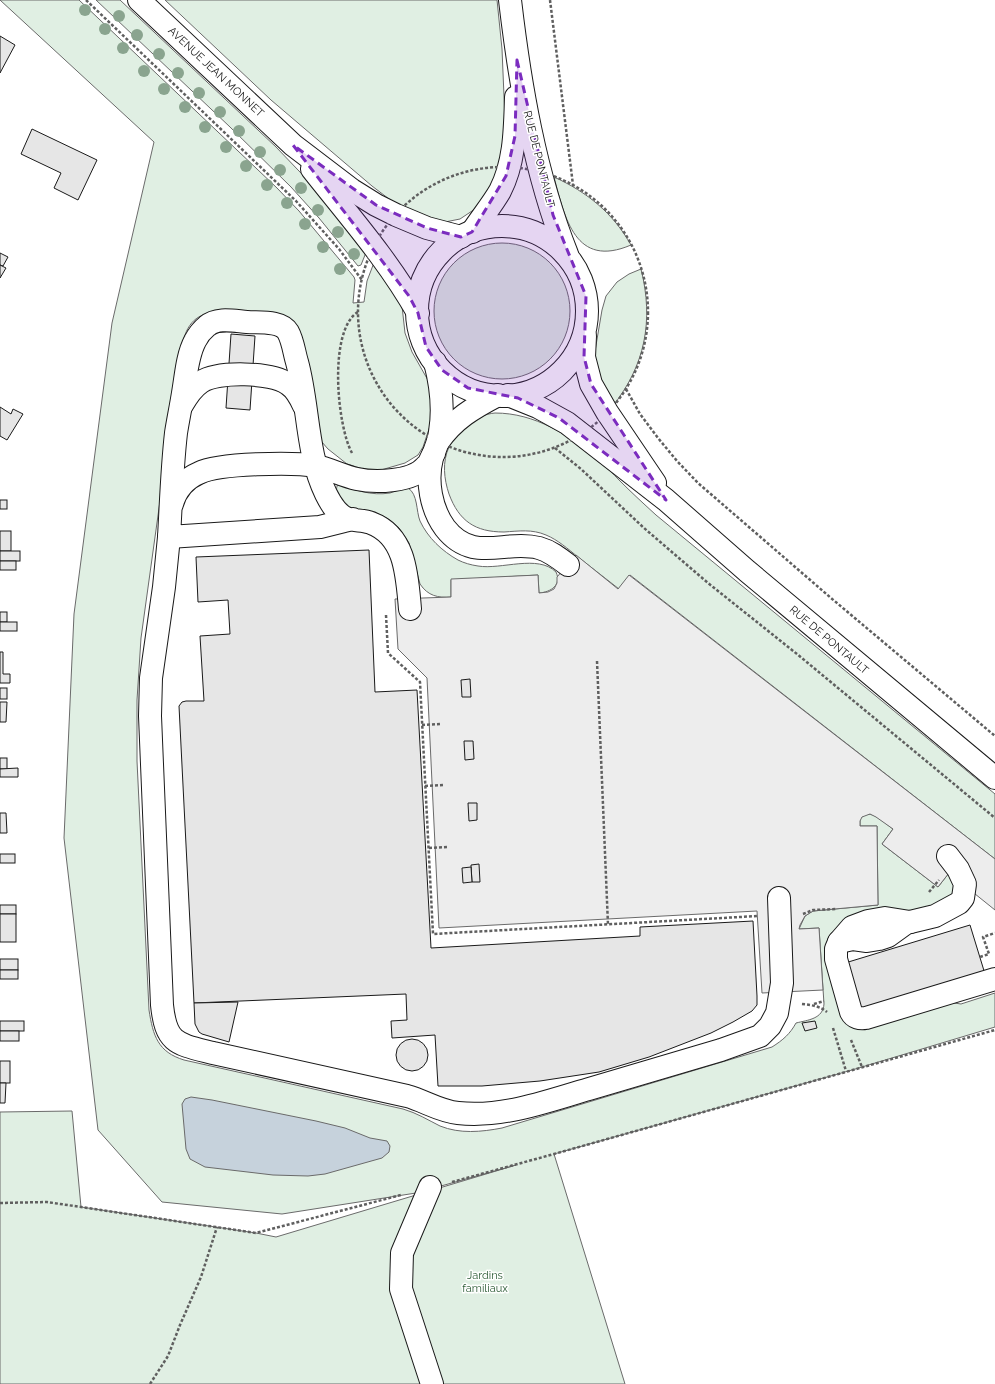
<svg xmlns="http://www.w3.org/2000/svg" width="995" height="1384" viewBox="0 0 995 1384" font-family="Raleway,sans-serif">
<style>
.green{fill:#e0efe3;stroke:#6a6a6a}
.parking{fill:#ededed;stroke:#6a6a6a}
.water{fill:#c6d2dc;stroke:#6a6a6a}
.building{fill:#e6e6e6;stroke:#1a1a1a}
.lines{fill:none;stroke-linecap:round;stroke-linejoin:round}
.minor-casing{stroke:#1a1a1a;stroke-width:24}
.major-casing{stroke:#1a1a1a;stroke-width:24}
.path{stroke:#5f5f5f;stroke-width:2.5;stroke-dasharray:3 2;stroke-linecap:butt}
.minor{stroke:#fff;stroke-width:22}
.major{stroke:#fff;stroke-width:22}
.tree{fill:#8aa48f}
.marked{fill:#7b2cbf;fill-opacity:0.2;stroke:#7b2cbf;stroke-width:3;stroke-dasharray:8 5;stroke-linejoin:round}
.labels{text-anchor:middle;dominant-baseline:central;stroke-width:3;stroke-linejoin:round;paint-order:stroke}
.street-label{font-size:11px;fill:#1a1a1a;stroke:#fff}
.park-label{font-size:11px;fill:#2b5a34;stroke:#fff}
</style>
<rect width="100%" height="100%" fill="#fff"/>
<g class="green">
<path d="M0,0h79l198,188 22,23 55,66 1,3 -2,23 11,-1 3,-21 8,-21 27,46 3,27 7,19 17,30 3,8v30l-9,27 -5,8 -13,8 -24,7h-15l-19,-6 -19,-15 -7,-8 -22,-106 -88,-22c-23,3 -28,23 -31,44l-39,281 -4,62v61l12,249c4,26 9,42 35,50l219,49c14,4 25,11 37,17 20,8 41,6 62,2l270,-81c11,-7 18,-13 24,-24 12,-3 27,-4 28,-19l-5,-76 -20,1 6,-13 8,-5 65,-6 -1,-79h-17v-7c10,-13 24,4 33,10l-11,15 56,43 11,-14 5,4 1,18 -127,59 113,47 20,3 34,-11v34l-143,43 -298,84 71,230h-625v-272l72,-1 9,96 175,26 20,4 240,-72 -100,28 -134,21 -120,-12 -64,-72 -34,-292 10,-224 38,-291 42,-181z"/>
<polygon points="96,0 120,0 276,147 321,194 367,250 361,265 358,266 319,218 291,187 230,127"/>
<polygon points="165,0 497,0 502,49 505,120 499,175 480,205 472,211 460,219 445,222 438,221 393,202 372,186 271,100"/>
<path d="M554,177c33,15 59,36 77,68 -56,24 -66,-27 -77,-68z"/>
<circle cx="502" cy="311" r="68"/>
<path d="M641,269c13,52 4,97 -29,138l-7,-11 -11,-39 8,-47 4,-14 11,-14 12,-8z"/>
<path d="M495,413c40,0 74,22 104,47 7,6 14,14 21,21 12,12 24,23 36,34l339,279v65l-365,-284 -11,14c-14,-11 -27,-21 -41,-32 -10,-8 -20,-17 -32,-22 -14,-6 -27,-4 -42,-3 -29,0 -45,-11 -55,-38 -5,-15 -7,-32 0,-47 8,-19 26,-32 46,-34z"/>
<path d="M338,484c17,6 33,12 52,9 6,-2 12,-5 18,-5 10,6 8,23 12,33 8,17 22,30 38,39 6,3 13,5 20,6 23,4 60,-12 78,6 6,13 -5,20 -17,21l-1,-18 -87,5v17c-13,1 -23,-1 -31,-13l-11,-41 -10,-15 -9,-8 -15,-8 -27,-4c-6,-7 -15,-15 -10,-24z"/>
</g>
<polygon class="parking" points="576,555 618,589 629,575 995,859 995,910 949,873 938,887 882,844 893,829 876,817 870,814 862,817 860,821 860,826 877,826 878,905 813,911 805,916 800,925 799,929 819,928 823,990 762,993 757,911 439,928 427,678 398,649 395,599 451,597 451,579 538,575 539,593 548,592 554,589 557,583 557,577"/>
<polygon class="water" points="191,1097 212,1100 316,1121 345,1128 370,1138 387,1141 390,1146 389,1152 382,1158 325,1174 308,1176 273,1175 205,1167 190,1159 186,1149 182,1104 185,1099"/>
<g class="building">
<polygon points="0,36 15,45 0,73"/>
<polygon points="32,129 97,160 78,200 54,188 61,173 21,154"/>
<polygon points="0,253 8,257 3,266 0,265"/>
<polygon points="0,265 6,268 0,278"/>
<polygon points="231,334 255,336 250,410 226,408"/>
<polygon points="0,407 11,414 13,409 23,414 7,440 0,436"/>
<rect x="0" y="500" width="7" height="9"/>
<rect x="0" y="531" width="11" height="20"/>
<polygon points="369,550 375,692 417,690 431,948 640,936 640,927 753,921 757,996 757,1005 752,1011 733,1022 711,1033 649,1057 599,1072 540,1081 482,1086 438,1086 435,1035 392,1038 391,1021 407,1020 406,994 194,1003 179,706 182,702 186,701 204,701 200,636 230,634 228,600 198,602 196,557"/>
<rect x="0" y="551" width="20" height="10"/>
<rect x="0" y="561" width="16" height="9"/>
<rect x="0" y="612" width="7" height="10"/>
<rect x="0" y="622" width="17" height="9"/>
<polygon points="0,652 3,652 3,674 10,674 10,683 0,683"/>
<polygon points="470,679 471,697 462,697 461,680"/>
<rect x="0" y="688" width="7" height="11"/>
<polygon points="0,702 7,702 6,722 0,722"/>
<polygon points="464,741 473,741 474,759 465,760"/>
<rect x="0" y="758" width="7" height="11"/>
<polygon points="18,768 18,777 0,777 0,769"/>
<polygon points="468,803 477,803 477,820 469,821"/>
<polygon points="0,813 6,813 7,833 0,833"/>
<rect x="0" y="854" width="15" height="9"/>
<polygon points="479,864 480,882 472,882 471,865"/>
<polygon points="471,867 472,882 463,883 462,868"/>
<rect x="0" y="905" width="16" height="9"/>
<rect x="0" y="914" width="16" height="28"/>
<polygon points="970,925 985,974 860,1011 845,963"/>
<rect x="0" y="959" width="18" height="11"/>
<rect x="0" y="970" width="18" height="9"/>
<polygon points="238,1002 229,1042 202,1034 199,1032 195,1024 194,1003"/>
<rect x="0" y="1021" width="24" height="10"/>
<polygon points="815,1021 817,1028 805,1031 802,1023"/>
<rect x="0" y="1031" width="19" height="10"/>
<circle cx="412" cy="1055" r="16"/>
<rect x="0" y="1061" width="10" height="22"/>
<polygon points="0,1083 6,1083 5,1103 0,1103"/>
</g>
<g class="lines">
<defs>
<g id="minor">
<path d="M435,362c6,23 9,46 5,70 -1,9 -5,17 -8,26 -6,23 -1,51 13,70 28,36 60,11 94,20 11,3 20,10 29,17"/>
<path d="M182,405c5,-9 10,-17 19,-23 17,-11 70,-10 87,2 8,5 12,13 16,22"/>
<path d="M438,442c16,-23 35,-34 60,-47"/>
<path d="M172,504c4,-14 13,-25 27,-31 20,-10 95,-11 117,-7 14,3 27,10 41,13 18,4 56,3 69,-13 4,-3 5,-9 8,-13"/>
<path d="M353,519l-9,2 -24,6 -151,10c2,-34 3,-69 7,-104 2,-13 5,-27 7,-40 3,-17 4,-37 12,-52 3,-6 7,-11 12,-15 10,-9 27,-5 40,-4 12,1 34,-2 41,10 5,9 6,20 9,30 12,44 9,91 29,132 5,10 12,22 23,25 7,2 15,1 22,4 35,13 36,53 39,86"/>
<path d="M169,537l-5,50 -13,91 -1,38 12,289c4,39 15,39 51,48l194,43c18,5 32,15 51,17 45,5 89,-12 131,-24 44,-13 88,-26 132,-39l39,-14 10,-10 7,-13 5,-30 -3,-85"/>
<path d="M910,922l-25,-4 -17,3 -16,6 -13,15 -3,7v10l15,53c3,6 9,7 15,6l129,-39"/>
<polyline points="839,942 853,939 867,941 879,939 888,936 906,923 935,916 959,903 963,898 965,884 958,869 948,856"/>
<polyline points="430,1187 402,1253 401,1289 432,1384"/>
</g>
<g id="major">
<polyline points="139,0 293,145 352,190 376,205 396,215 427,228 461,237"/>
<path d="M510,0c10,85 25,174 57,254"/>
<path d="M312,169c37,47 77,92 106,144"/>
<circle cx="502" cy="311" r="85"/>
<path d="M472,232c9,-14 20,-27 28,-41 15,-29 15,-62 16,-94"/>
<polyline points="585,336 584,357 591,384 607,412 655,483"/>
<polyline points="508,395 538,407 567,423 666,500 747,571 995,778"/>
</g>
</defs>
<use href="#minor" class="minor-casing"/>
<use href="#major" class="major-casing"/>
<g class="path">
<polyline points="86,0 296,201 339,249 362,280"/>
<polyline points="550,0 573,185"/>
<circle cx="503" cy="312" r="145"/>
<polyline points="626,389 640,414 658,438 677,461 698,483 831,598 995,736"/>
<polyline points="555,448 581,469 644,528 708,583 797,654 995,818"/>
<path d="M352,453c-15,-27 -24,-123 6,-141"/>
<polyline points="386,615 388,653 420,682 433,934 758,916"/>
<polyline points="597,661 608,925"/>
<polyline points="422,725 441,724"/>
<polyline points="425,786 444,785"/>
<polyline points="429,848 447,847"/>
<polyline points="929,892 939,880"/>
<polyline points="803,914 813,910 837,909"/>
<polyline points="980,957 989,954 983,937 995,933"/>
<path d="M802,1004c9,1 18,2 25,8"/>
<polyline points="814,1004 824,1001"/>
<polyline points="833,1028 846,1071"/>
<polyline points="851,1040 862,1067"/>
<polyline points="452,1182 554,1154 995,1030"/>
<polyline points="0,1203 47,1202 256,1233 401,1195"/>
<polyline points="150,1384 168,1356 180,1325 201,1277 217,1227"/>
</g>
<use href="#minor" class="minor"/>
<use href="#major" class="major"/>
</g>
<g class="tree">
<circle cx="85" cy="10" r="6"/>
<circle cx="119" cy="16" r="6"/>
<circle cx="105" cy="29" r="6"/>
<circle cx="137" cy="35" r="6"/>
<circle cx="123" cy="48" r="6"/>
<circle cx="159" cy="54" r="6"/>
<circle cx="144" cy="71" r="6"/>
<circle cx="178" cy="73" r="6"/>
<circle cx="164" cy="89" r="6"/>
<circle cx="199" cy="93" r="6"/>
<circle cx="185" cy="107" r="6"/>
<circle cx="220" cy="112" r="6"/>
<circle cx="205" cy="127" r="6"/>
<circle cx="239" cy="131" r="6"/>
<circle cx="226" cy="147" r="6"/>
<circle cx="260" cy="152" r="6"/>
<circle cx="246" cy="166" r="6"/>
<circle cx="280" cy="170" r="6"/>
<circle cx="267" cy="185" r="6"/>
<circle cx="301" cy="188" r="6"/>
<circle cx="287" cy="203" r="6"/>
<circle cx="318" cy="210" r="6"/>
<circle cx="305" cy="224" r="6"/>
<circle cx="338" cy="232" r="6"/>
<circle cx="323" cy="247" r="6"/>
<circle cx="354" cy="254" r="6"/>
<circle cx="340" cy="269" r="6"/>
</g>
<path class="marked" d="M517,60l36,155 33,81 -2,61 7,27 75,116 -107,-82 -41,-20 -50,-10 -26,-18 -16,-23 -8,-34 -9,-17 -116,-151 83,60 51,23 34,9 11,-5 34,-56 9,-40z"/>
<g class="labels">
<g class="street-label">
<text transform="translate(216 72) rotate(43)">AVENUE JEAN MONNET</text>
<text transform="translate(539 159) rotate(76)">RUE DE PONTAULT</text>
<text transform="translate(829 640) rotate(40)">RUE DE PONTAULT</text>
</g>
<g class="park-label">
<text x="485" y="1275">Jardins<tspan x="485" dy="13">familiaux</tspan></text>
</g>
</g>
</svg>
